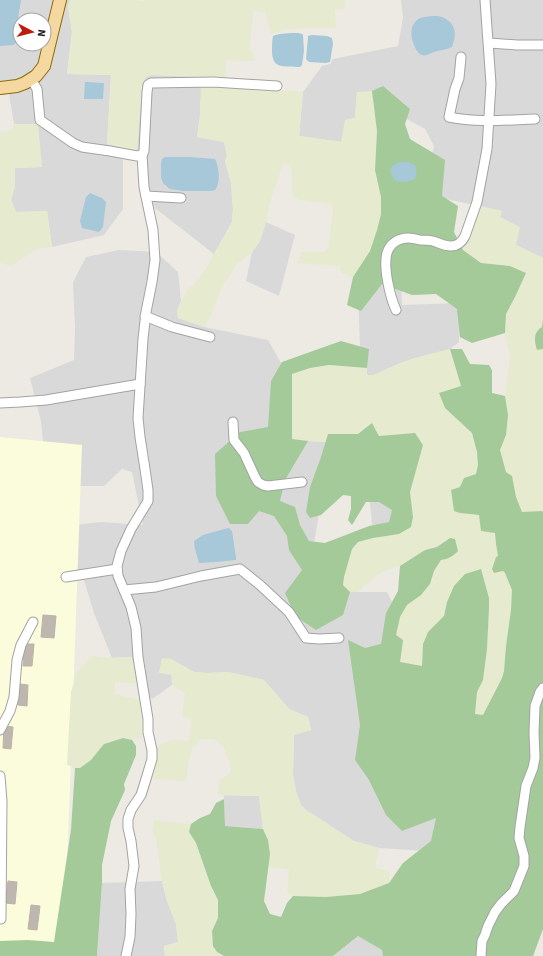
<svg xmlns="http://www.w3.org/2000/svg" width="543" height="956" viewBox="0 0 543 956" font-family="'Source Sans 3',sans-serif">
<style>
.residential{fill:#dad9d9;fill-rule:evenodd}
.education{fill:#fafcdc}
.farmland{fill:#e6ebcf}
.forest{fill:#a4ca9a}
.water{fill:#a6c8d8}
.building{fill:#bdb7b0;stroke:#beb2a6}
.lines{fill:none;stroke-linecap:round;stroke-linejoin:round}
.minor-casing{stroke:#a3a3a3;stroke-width:11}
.major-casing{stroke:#8b6b0a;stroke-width:14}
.minor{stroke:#fff;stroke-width:9}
.major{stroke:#f5d7a0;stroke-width:12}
</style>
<rect width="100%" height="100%" fill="#edeae3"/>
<g class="residential">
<path d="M0,0h70l-2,7 4,25 -5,42 44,1 -4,69 16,4v61l-19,26 -52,12 -5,-36 -31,1 -5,-12 4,-14v-18l26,-1 -3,-43h-24l-5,-30 -9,1zM20,20h24v24h-24z"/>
<polygon points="401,0 543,0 543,258 516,245 500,217 502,211 479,206 437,197 426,182 434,146 425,129 357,92 355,118 345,120 342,142 299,136 303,92 322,66 330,64 333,59 398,46 403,18"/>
<polygon points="152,75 202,77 200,115 197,137 224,142 227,156 225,161 231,183 233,209 232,222 214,254 155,208 137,151 142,84 146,77"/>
<polygon points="266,222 295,235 279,296 246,281 252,252 260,241"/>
<polygon points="119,250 156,252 178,272 181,301 177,310 178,318 204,327 268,340 288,375 292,440 326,442 323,489 313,550 313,582 350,592 387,592 400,617 448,814 426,851 379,848 354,841 306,810 301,805 296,791 293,775 294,734 311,730 308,717 289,709 264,680 228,672 208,673 194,672 171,659 172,685 152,699 138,684 132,657 112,658 94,613 83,577 66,563 67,526 101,522 143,525 132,472 122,469 104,486 75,486 44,451 41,421 30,378 74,360 75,328 73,282 86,257"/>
<polygon points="374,274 401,282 402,305 461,303 459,342 450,349 415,358 398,364 374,375 367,375 367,368 360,345 358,294"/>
<polygon points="398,500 411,527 373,538 370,501"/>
<polygon points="224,795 259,796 263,829 225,826"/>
<polygon points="162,881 167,901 176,924 178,942 164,946 165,956 97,956 102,883"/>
<polygon points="358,936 382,950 383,956 333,956"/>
</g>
<polygon class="education" points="0,437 82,445 64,956 0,956"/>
<g class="farmland">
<polygon points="70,0 136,0 144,2 145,0 345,0 345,9 335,10 336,28 305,28 285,30 271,34 265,12 254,10 249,50 253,51 254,61 226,60 226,79 190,76 152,75 146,77 142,84 137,151 107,144 111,75 67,74 72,32 68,7"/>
<polygon points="201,86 303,92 299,136 341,142 345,120 355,118 357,92 372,91 377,131 375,170 381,197 381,214 377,230 370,251 353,277 341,273 340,266 298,263 301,252 325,252 328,248 333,210 331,204 299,200 293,197 291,166 283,164 270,202 266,222 260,241 252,252 237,264 222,286 210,318 204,327 178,318 177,310 187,290 195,283 206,269 232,222 233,209 231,183 225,161 227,156 224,142 197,137 200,115"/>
<polygon points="14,124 38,124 42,167 15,168 15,186 11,200 16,212 47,211 52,247 36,249 12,266 0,263 0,132 11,131"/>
<polygon points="479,206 502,211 500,217 520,227 516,245 543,258 543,319 542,328 538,330 534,337 534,343 537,350 543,349 543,512 542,511 522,513 506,472 500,450 506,435 508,415 505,396 510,357 505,333 506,314 516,295 526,273 510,266 481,263 463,250"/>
<polygon points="450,349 461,386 439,393 445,408 472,433 477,452 478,465 476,474 464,478 460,513 479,515 495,533 496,544 498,556 496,557 492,569 494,572 503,571 505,573 512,590 511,610 506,646 504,671 502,678 483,716 475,714 477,692 483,680 487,649 489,609 489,598 481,570 447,602 444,616 428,632 423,644 422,666 400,662 403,641 396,635 400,617 407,605 421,595 430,584 434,571 442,560 450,538 437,547 425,550 400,566 382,572 364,586 358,592 350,592 343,585 344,577 352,549 358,542 373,538 413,517 410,492 422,445 415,433 379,436 372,423 358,434 328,434 326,442 292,440 292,374 310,368 329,365 367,368 367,375 374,375 398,364 415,358"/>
<polygon points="92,656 112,658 132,657 138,684 115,682 115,694 140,700 142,738 132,740 123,738 104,744 91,760 80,768 75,768 67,765 71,692 77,672"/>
<polygon points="162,658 171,659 194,672 208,673 228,672 264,680 289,709 308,717 311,730 294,735 293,775 296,791 301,805 306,810 354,841 379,848 375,868 390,871 389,883 361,894 326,897 293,896 287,892 289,869 268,867 270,853 268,840 263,829 259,796 218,795 219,781 231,772 229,760 223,746 214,739 201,739 192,749 189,760 186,781 153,779 157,758 156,748 165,742 178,740 189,741 191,719 182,717 185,693 172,685 172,675 159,673"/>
<polygon points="154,820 191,824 189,832 196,843 211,886 218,900 218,918 212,931 213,946 217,952 224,956 165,956 164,946 178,942 176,924 167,901 162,881 156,839 152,831"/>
</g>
<g class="forest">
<polygon points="383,86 410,109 405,124 410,139 445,160 442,196 458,206 454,232 463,250 481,263 510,266 526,273 516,295 506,314 505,333 472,343 460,337 457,309 436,294 412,295 382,284 361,311 347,305 353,277 370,251 377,230 381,214 381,197 375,170 377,131 372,91"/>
<path d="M543,319v30l-6,1c-3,-9 -4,-18 5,-23z"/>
<polygon points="341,341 369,349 367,368 329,365 310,368 292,374 292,439 308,441 285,480 280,501 295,507 300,525 309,541 325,543 369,526 389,522 392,510 379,502 366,502 352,525 348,520 351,509 351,496 343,495 321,515 310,518 306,512 310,487 320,460 328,434 358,434 372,423 379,436 415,433 423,445 410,492 413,517 411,527 399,534 373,538 358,542 352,549 344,577 343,585 350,592 343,615 316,630 295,616 285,593 302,570 289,550 287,536 274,516 259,511 248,524 230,524 216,496 215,454 240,432 268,427 271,381 282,362"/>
<path d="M450,349h12l8,15 19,1 3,5v23l13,3 3,19 -2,20 -6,15 6,22 6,4 4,21 6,15 20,-1 1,1v417l-10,27h-150l-1,-6 -24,-14 -25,20h-109l-7,-4 -4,-6 -1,-15 6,-13v-18l-7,-14 -15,-43 -7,-11 2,-8 9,-6 10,-4 6,-11 8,-4 1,27 38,3 5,11 2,14 -6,47 6,13 11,3 6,-14 6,-7 33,1 34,-3 29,-11 14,-20 28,-22 5,-23 -34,13 -16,-16 -17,-35 -14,-20 5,-35 -12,-85 17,8 16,-4 5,-31 12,-22 2,-25 25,-16 12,-3 13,-9 5,1 3,12c-5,5 -9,8 -17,9l-7,11 -4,13 -9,11 -14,10 -7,12 -4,18 7,5 -3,22 22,4 1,-22 5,-12 16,-16 3,-14 7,-16 11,-12 16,-5 8,29v11l-2,40 -4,31 -6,12 -2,22 8,1 19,-37 2,-7 2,-25 5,-36 1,-20 -7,-17 -2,-2 -9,2 -2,-4 4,-12 2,-1 -2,-12 -1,-11 -14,-2 -2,-16 -19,-2 -6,-2 -3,-21 9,-3 4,-9 12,-4 2,-9 -1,-13 -5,-19 -27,-25 -6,-15 22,-7z"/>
<polygon points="123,738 132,740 136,746 136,755 124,784 125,790 111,821 102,865 102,883 97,956 0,956 0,941 28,940 54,942 71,830 75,768 80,768 91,760 104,744"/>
</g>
<g class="water">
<polygon points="0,0 21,0 18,19 17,39 16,43 13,45 0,46"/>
<path d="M438,16c17,4 20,16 14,31 -6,3 -12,3 -18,5 -4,1 -8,5 -12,3 -3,-1 -3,-2 -5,-4 -5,-9 -9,-22 -1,-30 5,-5 15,-5 22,-5z"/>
<path d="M298,33l4,1 1,1 1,16 -2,14 -2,2h-3c-15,-1 -25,2 -25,-17 0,-5 0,-9 1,-14 7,-3 17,-3 25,-3z"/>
<polygon points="312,35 327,36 332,38 333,44 330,62 326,63 309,62 306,59 308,37 308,36"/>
<polygon points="85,82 104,83 103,99 84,99"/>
<path d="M165,157h25l25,2c4,8 6,24 0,31l-4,1h-28l-13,-2 -7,-6 -2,-6v-14l1,-4z"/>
<path d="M399,162h9l7,3c2,6 2,9 0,14l-10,3 -9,-1c-4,-5 -7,-9 -4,-15z"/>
<polygon points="90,193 102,198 106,202 103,227 99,232 82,228 80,221 86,197"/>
<polygon points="228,528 230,529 232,531 236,557 236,560 216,562 199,563 195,549 194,541 203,535"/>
</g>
<g class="building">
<polygon points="43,615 56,616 54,638 41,637"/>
<polygon points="24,644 34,644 32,666 23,666"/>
<polygon points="20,684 28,685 27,706 18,705"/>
<polygon points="4,726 13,727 11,749 3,748"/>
<polygon points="8,881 17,882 15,904 5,903"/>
<polygon points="31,905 40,906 37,930 28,929"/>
</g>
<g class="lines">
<defs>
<g id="minor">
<polyline points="489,43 517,45 543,45"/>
<path d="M461,57l-2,21 -4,11 -6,28c29,6 57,3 86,2"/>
<polyline points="31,79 37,89 40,120 73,143 82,147 110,151 137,156 142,155 144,151 147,92 148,85 151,83 213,82 277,86"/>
<polyline points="146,196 181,198"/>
<path d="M396,310c-6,-13 -13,-43 -9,-57 3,-10 12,-15 21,-15 4,0 8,1 12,2 5,0 9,0 13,1 6,2 11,5 18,5 7,0 11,-4 14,-10l12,-34 10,-53 4,-65 -6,-84"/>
<polyline points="145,316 172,327 210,337"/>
<polyline points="0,403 20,402 46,400 140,384"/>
<polyline points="233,422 234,440 244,453 255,477 258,482 263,485 268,486 302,482"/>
<polyline points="66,577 117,569"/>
<polyline points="124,590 156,587 201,576 240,569 260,585 289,612 306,638 319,639 339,638"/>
<polyline points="0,730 10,711 14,697 17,660 21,645 33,622"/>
<polyline points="0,776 2,801 1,919"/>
<polyline points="126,956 130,937 131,914 130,889 134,866 131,841 128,828 128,819 131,810 141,795 146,779 152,759 152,750 148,732 148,719 138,657 136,628 131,607 118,576 117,566 121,551 131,529 148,501 148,490 145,469 140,437 138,418 143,339 146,312 152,282 155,260 153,230 144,187 142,155"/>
<polyline points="481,956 482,941 485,935 488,926 495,912 501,904 514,891 524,866 524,856 519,838 520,827 526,786 533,768 535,758 534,733 535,706 540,692 543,688"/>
</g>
<polyline id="major" points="0,88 17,86 25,83 36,76 44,66 60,0"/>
</defs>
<use href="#minor" class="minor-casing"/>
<use href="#major" class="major-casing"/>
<use href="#minor" class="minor"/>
<use href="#major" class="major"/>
</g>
<g transform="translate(32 32) rotate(97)"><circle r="19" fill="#ffffff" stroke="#a4a4a4"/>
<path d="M0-3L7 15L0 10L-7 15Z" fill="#bb1c0e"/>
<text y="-6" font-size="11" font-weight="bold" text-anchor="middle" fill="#1c1c1c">N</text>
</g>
</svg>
